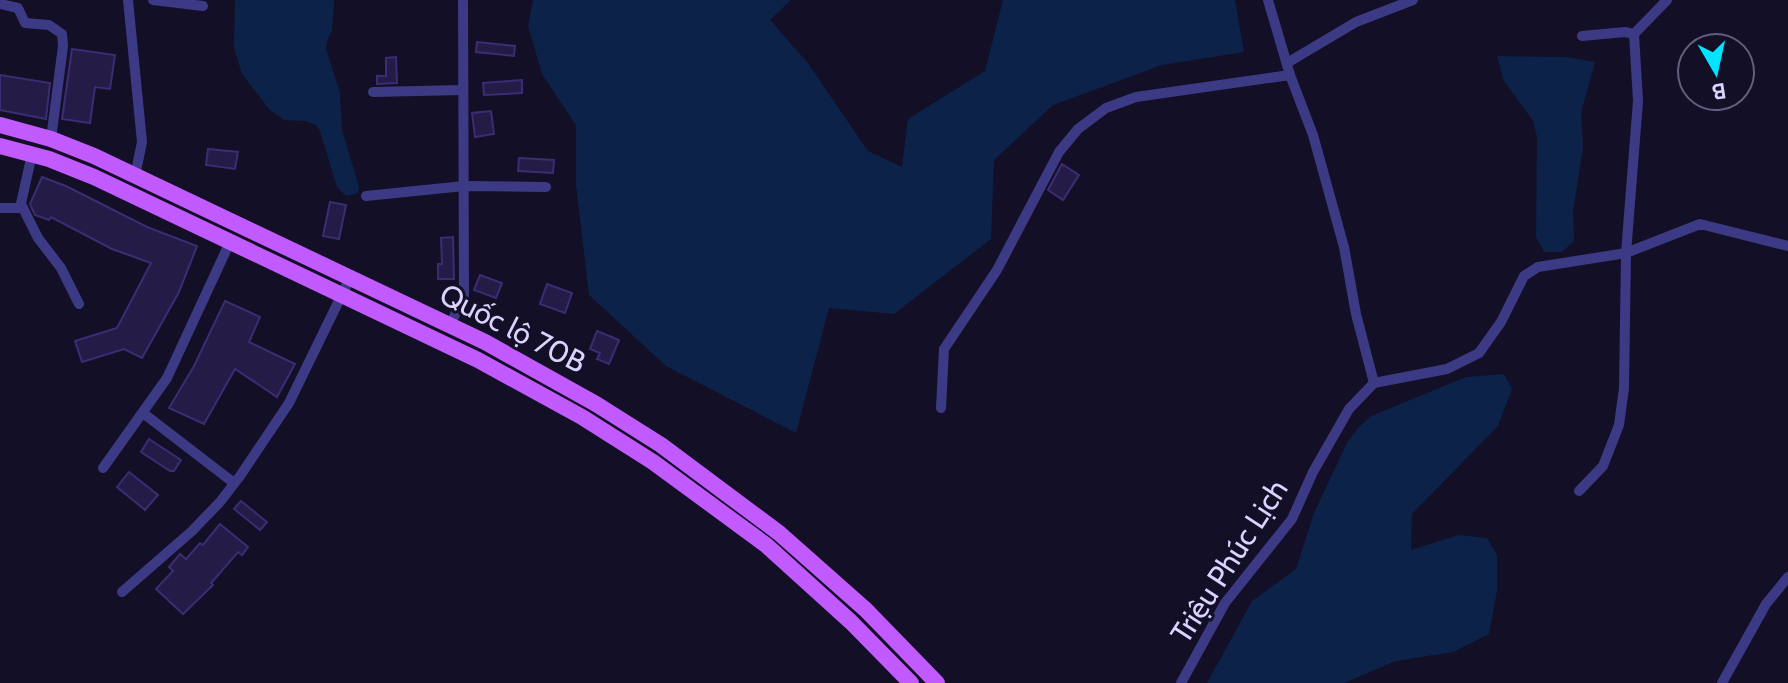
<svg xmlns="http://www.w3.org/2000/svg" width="1788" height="683" viewBox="0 0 1788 683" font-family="Cabin,sans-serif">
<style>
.water{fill:#0c2248}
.building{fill:#241b47;stroke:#3b2d73;stroke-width:2}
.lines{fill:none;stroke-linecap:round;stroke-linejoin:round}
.street{stroke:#3d3a85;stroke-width:10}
.primary{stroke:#c25bff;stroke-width:16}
.labels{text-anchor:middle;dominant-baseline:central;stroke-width:6;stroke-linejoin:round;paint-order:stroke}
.street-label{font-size:30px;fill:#d9d4ff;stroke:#130f26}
</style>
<rect width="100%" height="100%" fill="#130f26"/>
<g class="water">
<polygon points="235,0 334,0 332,31 328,38 326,48 340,93 342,130 359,187 358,193 346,196 337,187 320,131 316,125 306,121 284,120 269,109 242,74 234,48"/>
<polygon points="533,0 791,0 770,20 807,62 868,151 902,167 908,119 985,71 1003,0 1235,0 1244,52 1162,65 1053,105 994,160 991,239 894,314 829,308 796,433 666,366 589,295 576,185 576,125 542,74 528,26"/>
<polygon points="1497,56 1567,57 1595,62 1581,113 1583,147 1573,212 1574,241 1562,252 1544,252 1536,237 1537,137 1533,121 1504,81"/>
<polygon points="1504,374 1512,389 1498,426 1412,514 1411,550 1458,535 1487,538 1497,555 1497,591 1489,634 1453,652 1396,661 1344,683 1207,683 1252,601 1296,569 1314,513 1347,443 1357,429 1371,416 1466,377"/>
</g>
<g class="building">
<polygon points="477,42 515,46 514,56 476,52"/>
<polygon points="72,49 115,55 110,89 95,87 90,123 62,119"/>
<polygon points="396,57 397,83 377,84 377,76 386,76 386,58"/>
<polygon points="0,75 50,83 46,119 0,110"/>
<polygon points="522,80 522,93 484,95 483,83"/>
<polygon points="491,111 494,134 475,137 472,113"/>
<polygon points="208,149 238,152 235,169 206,165"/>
<polygon points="519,158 554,160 553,173 518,171"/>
<polygon points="1062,164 1079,175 1063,200 1048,190"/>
<polygon points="42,177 66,186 147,227 197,246 179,292 142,358 124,349 82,362 75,341 117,328 151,263 112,249 51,217 49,220 35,215 30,204"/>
<polygon points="330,202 346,205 339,239 323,236"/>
<polygon points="453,237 454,279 438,279 438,264 442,264 441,238"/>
<polygon points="480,275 502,283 496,298 474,290"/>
<polygon points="547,284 572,293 565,313 540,304"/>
<polygon points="225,301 260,317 249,342 295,364 277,397 235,369 204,424 169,408 194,366"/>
<polygon points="597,331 619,340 609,364 597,359 600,353 590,349"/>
<polygon points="149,439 181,460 174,471 170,471 141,452"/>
<polygon points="129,472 158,495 145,510 117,487"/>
<polygon points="241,501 267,522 260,530 234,509"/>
<polygon points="220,524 248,547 242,555 238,552 211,583 213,585 183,614 156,589 173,571 169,567 180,554 186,559 200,543 203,545"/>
</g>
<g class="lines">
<g class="street">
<polyline points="128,0 142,142 135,176"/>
<polyline points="153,0 203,6"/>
<polyline points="1268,0 1290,75 1313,135 1344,247 1356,314 1374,383"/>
<polyline points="0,4 18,8 25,23 49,25 62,34 63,46 51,139"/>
<polyline points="1582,36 1625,32 1634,34"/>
<polyline points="1287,63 1356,22 1413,0"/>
<polyline points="373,92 463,90"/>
<polyline points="32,154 20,208 22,206 38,238 61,268 79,304"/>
<polyline points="366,196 464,186 546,187"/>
<polyline points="0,208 20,208"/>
<polyline points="450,325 464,296 463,0"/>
<polyline points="941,408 944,349 997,270 1059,152 1078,129 1106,108 1136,97 1290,75"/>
<polyline points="143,413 234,483"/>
<polyline points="103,468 167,378 230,242"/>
<polyline points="1579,491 1603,466 1619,425 1624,388 1626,253 1638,101 1634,34 1667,0"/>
<polyline points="122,592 192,531 220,502 240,476 289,403 350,278"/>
<polyline points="1181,683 1225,603 1292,519 1313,472 1349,409 1374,383 1447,369 1479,353 1501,322 1524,276 1538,267 1626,253 1700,224 1788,246"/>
<polyline points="1722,683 1766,604 1788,577"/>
</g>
<g class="primary">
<polyline points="0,125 51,139 94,156 485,342 596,404 661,445 779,533 866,610 937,683"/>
<polyline points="0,146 49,159 94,177 478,360 582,417 653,462 766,545 851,622 911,683"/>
</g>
</g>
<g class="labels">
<g class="street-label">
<text transform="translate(513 328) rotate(27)">Quốc lộ 70B</text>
<text transform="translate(1229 561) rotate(-57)">Triệu Phúc Lịch</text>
</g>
</g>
<g transform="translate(1716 72) rotate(171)"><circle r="38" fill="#130f26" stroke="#625e7d" stroke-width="2"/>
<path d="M0-6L14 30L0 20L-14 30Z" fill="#00e5ff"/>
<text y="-12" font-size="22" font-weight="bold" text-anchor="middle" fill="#d9d4ff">B</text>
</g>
</svg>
